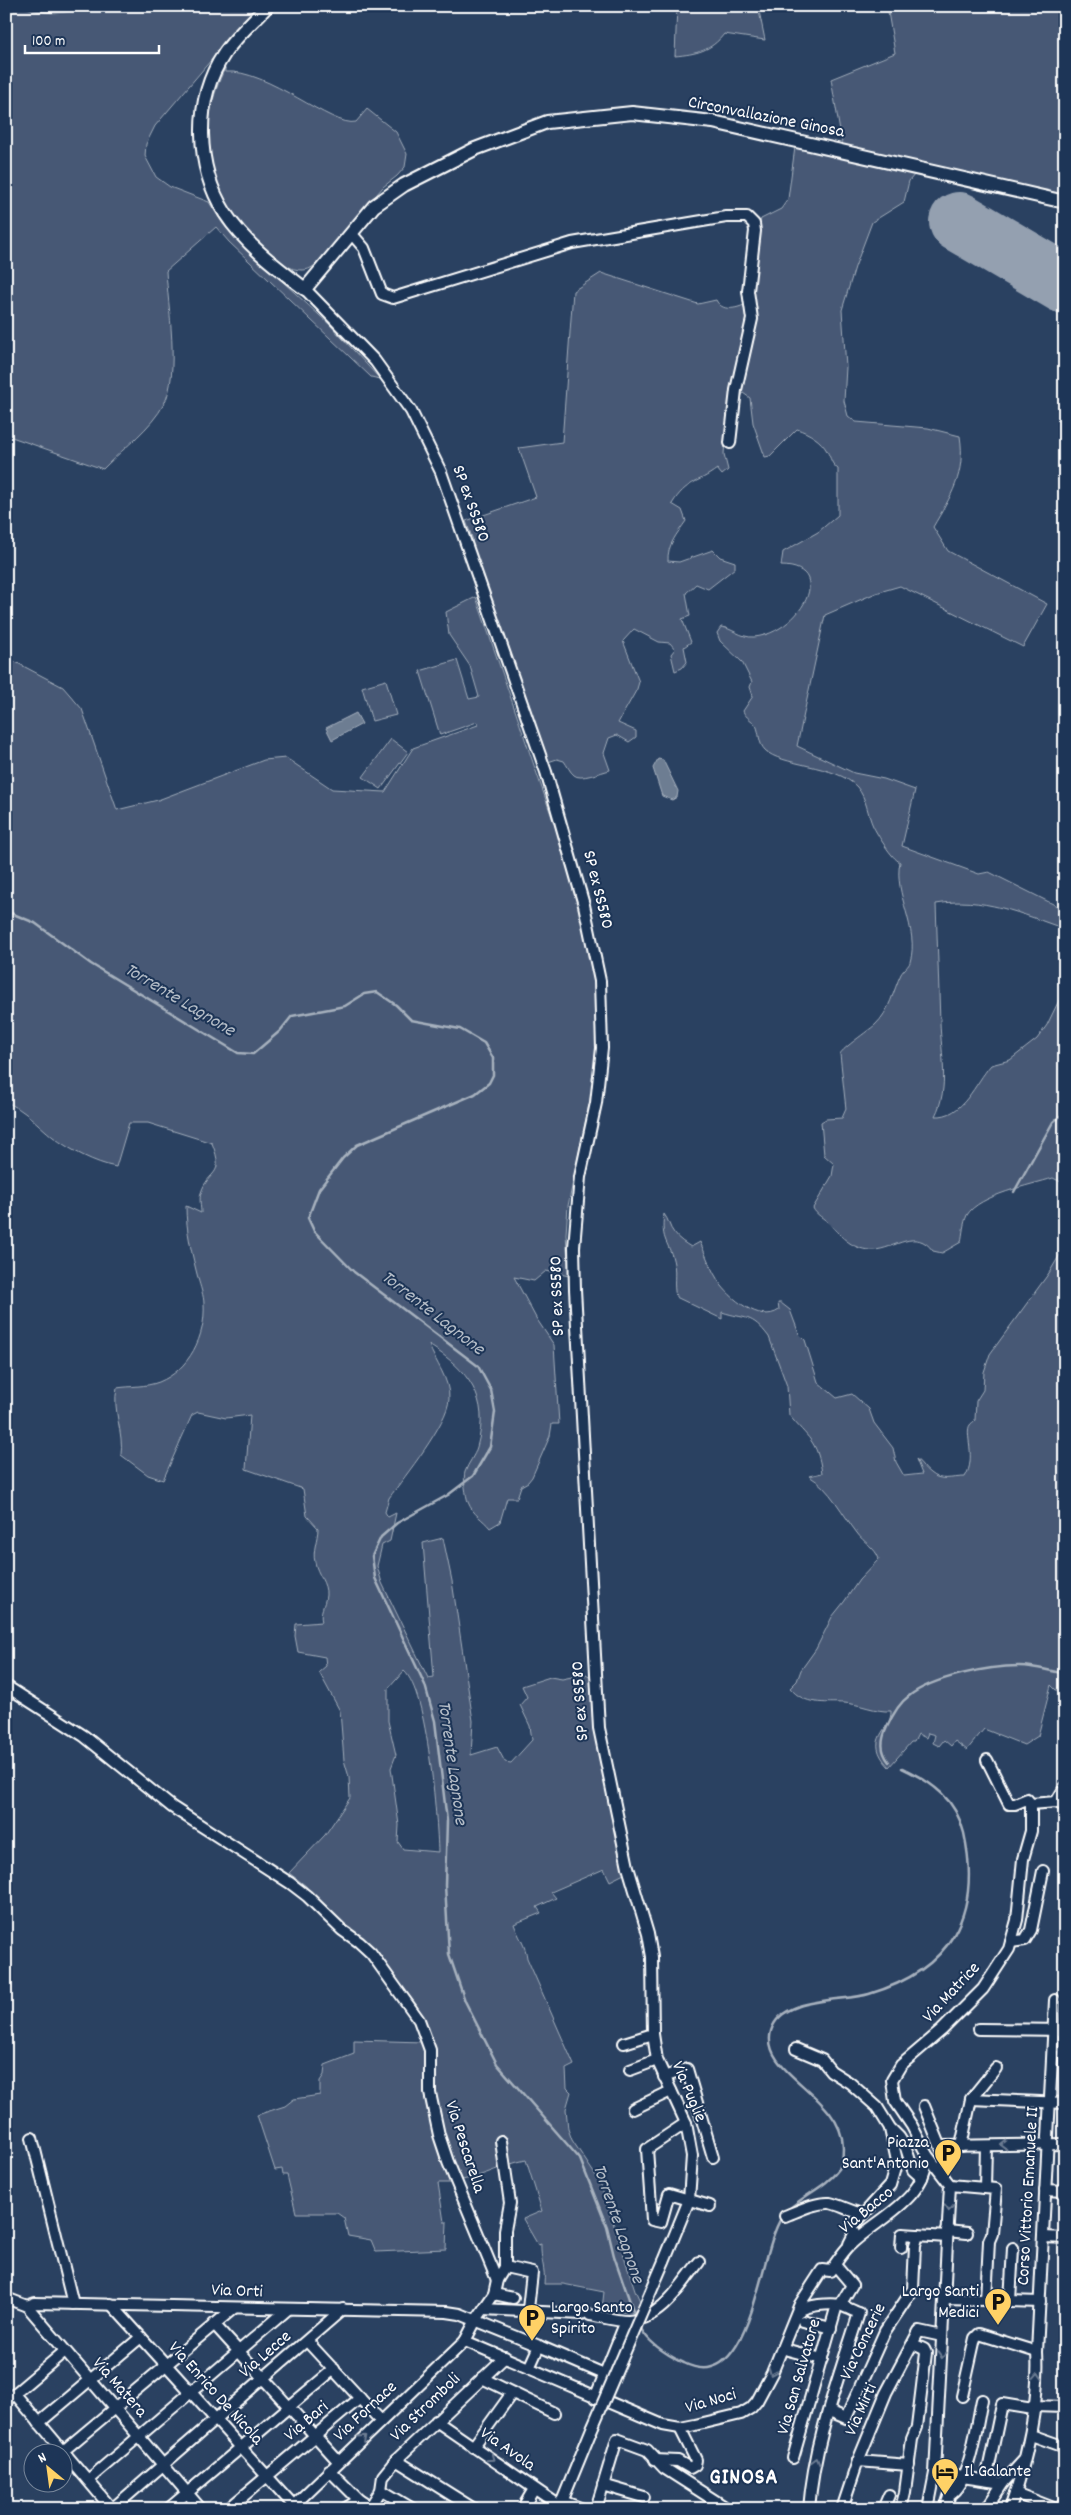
<svg xmlns="http://www.w3.org/2000/svg" width="1071" height="2515" viewBox="0 0 1071 2515" font-family="Dekko,sans-serif">
<style>
.green{fill:#465975;stroke:#a2acba;fill-rule:evenodd}
.water{fill:#6d7d92;stroke:#a7b1be}
.lines{fill:none;stroke-linecap:round;stroke-linejoin:round}
.stream{stroke:#a7b1be;stroke-width:2.5}
.runway{stroke:#94a0b0;stroke-width:60}
.minor-casing{stroke:#fff;stroke-width:14}
.major-casing{stroke:#fff;stroke-width:16}
.minor{stroke:#1d3557;stroke-width:10}
.major{stroke:#1d3557;stroke-width:12}
.minor-bridge-casing{stroke:#fff;stroke-width:14;stroke-linecap:butt}
.minor-bridge{stroke:#1d3557;stroke-width:10}
.oneway{stroke:#6c7c92}
.labels{text-anchor:middle;dominant-baseline:central;stroke-width:4;stroke-linejoin:round;paint-order:stroke}
.street-label{font-size:18px;fill:#fff;stroke:#1d3557}
.poi-label{font-size:18px;fill:#fff;stroke:#1d3557;text-anchor:end}
.water-label{font-size:19px;font-style:italic;fill:#b6bec8;stroke:#1d3557}
.district-label{font-size:22px;font-weight:bold;letter-spacing:1px;fill:#fff;stroke:#1d3557}
</style>
<rect width="100%" height="100%" fill="#2a4161"/>
<filter id="ink" filterUnits="userSpaceOnUse"><feTurbulence type="fractalNoise" baseFrequency=".02" numOctaves="2"/><feDisplacementMap in="SourceGraphic" scale="10" xChannelSelector="R" yChannelSelector="G"/><feConvolveMatrix kernelMatrix="1 2 1 2 8 2 1 2 1" color-interpolation-filters="sRGB"/></filter>
<g filter="url(#ink)">
<g class="green">
<path d="M6,6h251l-102,120 -9,18 -1,12 11,21 14,10 39,15 14,22 14,16 93,85 50,54 -9,-2 -142,-135 -13,-15 -50,44c2,35 14,103 -2,133 -13,24 -39,43 -58,62l-3,3 -97,-34z"/>
<path d="M677,6h81l7,34 -41,-6c-13,17 -28,20 -49,22z"/>
<polygon points="887,6 1065,6 1065,199 843,149 831,79 895,53"/>
<path d="M225,68v4c42,-4 107,56 131,50l11,-13 29,23 11,22 -2,13 -8,9 -14,11 -61,72c-6,5 -11,11 -19,11 -24,2 -63,-43 -74,-62 -10,-16 -17,-36 -19,-54 -5,-31 2,-58 15,-86z"/>
<path d="M795,147l120,27 -6,7 -5,21 -32,20 -17,45 -13,43 4,57 -2,34 4,15 8,6 72,6 32,8c6,38 -9,60 -27,91l15,24 99,53 -24,43 -123,-61 -24,7 -51,22 -28,131 57,27 30,6 31,11 -13,56 77,28 10,-2 76,38v19c-43,-15 -83,-33 -129,-25 1,39 3,79 4,118 1,33 10,65 -5,94 28,2 40,-33 56,-51l19,-5 27,-21 10,-14 18,-37v196l-12,-6c-22,7 -74,17 -86,37 -4,9 -4,18 -6,27l-19,11 -9,-2c-17,-24 -38,-2 -59,-1 -20,1 -33,-13 -44,-26 -6,-6 -14,-9 -17,-16l19,-32 2,-12 -10,-9 -3,-33 5,-3 16,-1 4,-9 -6,-55c3,-6 28,-23 35,-29 15,-14 18,-34 26,-51 3,-5 8,-8 9,-12 10,-33 -17,-68 -10,-100 -8,-3 -23,-28 -27,-36 -6,-13 -6,-27 -16,-39 -21,-23 -77,-21 -92,-37 -7,-7 -5,-17 -9,-25 -4,-5 -10,-7 -13,-14l10,-15 -3,-9 2,-5 -10,-20 -22,-21 -3,-8 4,-6c11,1 20,11 33,10 46,-4 83,-71 27,-71l2,-14 35,-20 20,-17v-46c-7,-5 -7,-11 -11,-18 -6,-11 -18,-18 -30,-22l-27,27 -5,1 -12,-34 -3,-25 -7,-5 -7,16 -9,4 -3,41 4,16 -6,5 -5,-6c-20,15 -30,11 -45,35l10,6 4,11c-9,13 -19,24 -18,40l11,1 34,-12 7,7 15,5v6l-27,21 -12,-5 -10,9 4,23 -8,3 9,23 -7,5 3,15 -5,6 -7,3 -4,-17 4,-5 -5,-6 -11,-1 -25,-13 -11,12 16,41 -2,7 -19,34 18,8v6l-7,5 -12,-7 -8,3 -5,15 6,17c-9,2 -30,11 -36,5 -4,-3 -7,-10 -10,-14l-7,-2 -9,3 -78,-220 3,-2 -7,-19 70,-24 -17,-49 43,-6 11,-151 28,-18 97,31 18,-4c6,12 20,9 30,4l7,-58 8,-27 20,-10 7,-10z"/>
<path d="M476,597l110,319 14,97 -5,62 -27,131 -2,28 3,42 -23,-5 -12,10 -20,-4 22,41 18,27 5,79h-7l-2,12 -18,41 -4,5 -7,4 -4,12h-10l-7,24 -10,6c-7,-9 -17,-13 -22,-26 -2,-6 -5,-24 -3,-30 3,-9 10,-16 12,-25 14,-49 -9,-77 -48,-102 6,17 21,34 20,54 -1,24 -44,77 -60,99l-4,14 3,5 8,-4 -6,28 -8,4 -5,21 5,17 46,95 6,-1 -11,-134 20,-5 9,43 21,140 -2,34 26,-8 8,15 6,1 21,-23 -2,-14 -10,-21 7,-8 -5,-11 28,-9 12,2 24,-5 8,5 8,85 24,109 -16,8 -6,-12 -53,23 5,6 -19,9 4,6 -27,11c4,12 12,22 13,34l47,107 -8,4 1,19 4,4 -5,17 2,20 4,11 28,42 35,108 5,11 -6,13 -3,-2 -29,-3 2,-17 -41,-8h-19c2,-15 -4,-25 -3,-40l-3,1 -15,-26 19,-8 -16,-51c-22,4 -41,16 -64,20l-12,-28 -14,-46v-49l-8,-29 -12,-24 -17,-21 -20,-30 -37,-25 -36,-42 -17,-13 36,-38 25,-37 -1,-21 -5,-17 -4,-49 -21,-39 7,-6 -1,-9 -27,-5 -3,-16 1,-12 26,-2c-3,-11 3,-16 4,-27 1,-12 -9,-21 -11,-33 -3,-11 3,-23 3,-34l-11,-12 -4,-27 -57,-20 4,-54 -24,3 -28,-6 -6,3 -29,65 -15,-5 -27,-20c3,-23 -9,-44 -4,-67 13,-2 29,-1 42,-6 30,-12 47,-46 45,-78 0,-8 -4,-18 -6,-26 -6,-24 -12,-47 -12,-72l15,7c0,-6 -2,-14 0,-20 7,-24 25,-15 11,-50l-64,-20h-19l-13,44c-21,-4 -46,-17 -63,-30 -16,-13 -28,-27 -47,-35v-445l57,30 19,22 35,101 41,-10 106,-40 22,-2 46,31 53,3 28,-44 65,-23 -1,-3 -37,13 -20,-64 37,-11 12,39 10,-2 -9,-31 -21,-31 -3,-23zM404,1671c24,21 33,147 34,181l-35,-3 -5,-7 1,-17 -8,-57 5,-13 -8,-34v-32z"/>
<polygon points="386,680 396,715 372,721 362,687"/>
<polygon points="391,739 408,752 381,789 363,777"/>
<path d="M664,1214c5,6 5,13 10,19 4,6 12,11 17,14l9,-5c6,13 11,28 19,40 10,15 41,42 60,28l-1,-7h3l9,7 9,24 6,6 13,42 19,16 15,-4 17,15 5,14 19,25 3,14 8,14 18,-2 -6,-15c6,4 8,10 14,14 10,9 22,4 35,4 12,-19 -1,-44 5,-52 1,-2 4,-3 5,-5l1,-19 7,-11 1,-18 6,-18 59,-81 16,-27v444h-9l-5,-5 -13,51 -14,9 -40,-16 -17,21 -12,-9 -4,5 -7,-6 -5,6 -6,-3 2,-8 -7,-2 -2,5 -8,-4 -4,8h-3l-22,25c-27,-29 3,-36 2,-56 -16,1 -30,-7 -47,-8 -20,-1 -39,3 -54,-15l7,-7 4,-11 15,-21 16,-32 12,-15 15,-22 20,-21c-4,-12 -15,-16 -22,-26 -14,-18 -27,-45 -48,-57l13,-3c-5,-34 -14,-34 -33,-58l-2,-29 -18,-49c-18,-24 -23,-17 -47,-25v7l-46,-22c-3,-13 0,-22 -2,-33 -4,-22 -14,-22 -10,-50z"/>
<path d="M354,2040l69,2c2,9 6,30 1,39l2,1 1,26 27,75h-16l6,39h3l-1,27 -70,3 -5,-12 -23,-4 -4,-18 -7,-5h-41l-9,-38h-4l-1,-6 -7,1 -18,-55 28,-9 9,-7 26,-4v-14l4,-6 1,-10 29,-11z"/>
</g>
<g class="water">
<polygon points="356,713 362,724 332,740 326,728"/>
<polygon points="658,759 663,760 678,791 677,797 672,800 662,796 653,768"/>
</g>
<g class="lines">
<g class="stream">
<path d="M24,6c17,7 42,9 58,0"/>
<polyline points="6,911 35,923 91,964 238,1053 253,1054 280,1031 292,1016 345,1006 364,994 377,992 396,1005 411,1020 460,1029 484,1043 493,1058 493,1075 489,1083 475,1094 357,1145 343,1158 319,1189 308,1218 314,1231 354,1272 478,1366 491,1390 495,1412 490,1447 473,1476 448,1495 397,1523 381,1537 372,1556 375,1578 425,1685 435,1721 447,1821 445,1885 449,1954 465,2001 497,2064 580,2159 607,2227 614,2256 634,2313"/>
<polyline points="1014,1192 1053,1122 1065,1112"/>
<path d="M889,1762c-9,-11 -8,-22 -2,-35 5,-11 12,-24 22,-31 24,-19 80,-30 110,-30 15,0 32,5 46,8"/>
<path d="M789,2209c15,-14 38,-23 50,-40 4,-6 4,-15 4,-22 -1,-52 -84,-74 -72,-116 10,-35 72,-29 98,-37 81,-24 113,-79 95,-161 -8,-34 -32,-51 -62,-65"/>
<path d="M640,2327c9,17 27,28 44,36 69,35 74,-111 98,-146"/>
</g>
<polyline class="runway" points="959,222 1065,284"/>
<defs>
<g id="minor">
<polyline points="351,233 364,248 382,294 393,298 572,243 726,217 747,217 754,224 755,231 748,291 752,319 736,390 730,443"/>
<polyline points="305,289 375,361 411,411 441,472 546,772 584,905 600,981 602,1048 596,1103 580,1177 574,1247 575,1289 599,1728 628,1867 648,1934 652,1957 653,2034 657,2060 686,2123 692,2156 689,2200 664,2261"/>
<polyline points="6,1686 84,1736 172,1807 290,1883 307,1896 342,1930 359,1942 371,1953 419,2020 430,2050 430,2093 439,2135 448,2162 497,2280"/>
<polyline points="987,1760 1009,1804 1015,1804 1027,1799 1031,1804"/>
<polyline points="1056,1802 1065,1787"/>
<polyline points="1031,1804 1056,1802 1065,1806"/>
<polyline points="1011,1942 1025,1940 1031,1930 1043,1871"/>
<polyline points="979,2029 1065,2030"/>
<polyline points="624,2043 653,2034"/>
<polyline points="796,2049 822,2060 831,2071 850,2083 877,2107 890,2128 899,2137 906,2148 913,2170 922,2178"/>
<polyline points="630,2070 657,2060"/>
<polyline points="664,2077 687,2069 713,2157"/>
<polyline points="971,2099 1065,2103"/>
<polyline points="924,2106 944,2155 943,2174"/>
<polyline points="633,2109 671,2091"/>
<polyline points="686,2123 647,2149 652,2220 661,2222 669,2194 710,2206"/>
<polyline points="32,2138 73,2304"/>
<polyline points="941,2146 1065,2144"/>
<polyline points="961,2146 971,2099 996,2068"/>
<polyline points="950,2185 927,2155 912,2126 895,2101 892,2080 901,2065 942,2030 983,1989 1009,1949 1017,1920 1023,1859 1031,1831 1031,1804"/>
<polyline points="985,2188 986,2146"/>
<polyline points="1045,2190 1065,2191"/>
<path d="M785,2216c13,-5 30,-14 45,-13 10,2 22,9 33,11"/>
<polyline points="947,2231 967,2233"/>
<polyline points="1044,2237 1065,2238"/>
<polyline points="849,2244 855,2232 852,2227 890,2185 897,2161 890,2129"/>
<polyline points="901,2248 902,2234 947,2237"/>
<polyline points="1013,2248 1010,2301 1040,2302"/>
<polyline points="835,2265 852,2285 840,2305"/>
<polyline points="505,2267 532,2273 528,2309"/>
<polyline points="494,2294 513,2298"/>
<polyline points="6,2298 27,2306 201,2509"/>
<polyline points="944,2299 986,2300 989,2241 992,2234 996,2189 950,2185"/>
<polyline points="111,2304 294,2506"/>
<polyline points="27,2306 35,2303 447,2312 460,2314 539,2346 529,2368"/>
<polyline points="484,2309 582,2314"/>
<path d="M799,2311c9,-6 30,-8 41,-6 6,2 13,6 19,8 -20,64 -45,129 -50,196"/>
<path d="M590,2315c12,2 26,6 38,6 32,0 53,-36 71,-59"/>
<polyline points="803,2321 831,2328"/>
<polyline points="214,2324 338,2461"/>
<polyline points="307,2341 381,2421"/>
<path d="M465,2341l198,84 17,3 15,-3 46,-11 10,-6 6,-7 15,-28 28,-69 22,-34 8,1c6,-8 12,-18 19,-25 28,-28 77,-45 78,-91"/>
<polyline points="539,2346 604,2374"/>
<polyline points="788,2350 822,2359"/>
<polyline points="482,2378 554,2413"/>
<polyline points="15,2394 112,2509"/>
<polyline points="962,2396 975,2338 979,2334 1037,2352"/>
<polyline points="595,2398 626,2321"/>
<polyline points="6,2401 65,2351"/>
<polyline points="1033,2406 1065,2407"/>
<polyline points="829,2411 846,2418 885,2331 913,2289 915,2245 918,2235"/>
<polyline points="436,2421 560,2506"/>
<polyline points="39,2423 141,2337"/>
<polyline points="1031,2435 1065,2447"/>
<polyline points="473,2447 512,2393"/>
<polyline points="62,2452 234,2308"/>
<polyline points="793,2458 837,2305"/>
<polyline points="396,2460 474,2509"/>
<polyline points="655,2460 678,2461 690,2468 695,2465 696,2460 680,2428"/>
<polyline points="858,2461 909,2465"/>
<polyline points="329,2470 359,2500 370,2507"/>
<polyline points="935,2473 1003,2483"/>
<polyline points="88,2480 287,2310"/>
<polyline points="986,2480 1002,2404 1033,2409"/>
<polyline points="603,2485 644,2497"/>
<polyline points="381,2490 413,2509"/>
<polyline points="1015,2493 1056,2509"/>
<polyline points="562,2501 583,2509"/>
<polyline points="112,2509 343,2309"/>
<polyline points="168,2509 334,2369"/>
<polyline points="228,2509 360,2398"/>
<polyline points="290,2509 465,2341 476,2320 494,2294 497,2280 505,2267 505,2230 510,2203 501,2141"/>
<polyline points="344,2509 359,2500"/>
<polyline points="369,2509 381,2490 383,2476 396,2460 505,2357"/>
<polyline points="522,2509 534,2489"/>
<polyline points="559,2509 593,2426"/>
<polyline points="596,2509 617,2439 647,2450 664,2468 728,2509"/>
<polyline points="842,2509 858,2461 886,2393 919,2331 942,2336"/>
<polyline points="883,2509 889,2495"/>
<polyline points="901,2509 905,2492 912,2439 917,2427 926,2353 924,2349 913,2344"/>
<polyline points="928,2509 935,2473 950,2185"/>
<path d="M945,2509l5,-15c20,-11 27,-72 32,-94"/>
<polyline points="986,2509 1003,2483 1023,2461"/>
<path d="M1010,2509c16,-46 30,-108 27,-157l18,-352"/>
<polyline points="1061,2509 1065,2500"/>
</g>
<path id="major" d="M267,6c-14,16 -32,31 -43,48 -31,47 -28,113 1,159 20,31 51,54 80,76l69,-83 30,-21 71,-36 72,-27 85,-9 81,9 352,80"/>
</defs>
<use href="#minor" class="minor-casing"/>
<use href="#major" class="major-casing"/>
<use href="#minor" class="minor"/>
<use href="#major" class="major"/>
<defs>
<polyline id="minor-bridge" points="593,2426 664,2261"/>
</defs>
<use href="#minor-bridge" class="minor-bridge-casing"/>
<use href="#minor-bridge" class="minor-bridge"/>
</g>
<defs><path id="oneway-chevron" d="M-2-3.5L2.5 0L-2 3.5" fill="none" stroke-width="1.6" stroke-linecap="round" stroke-linejoin="round" transform="scale(1.25)"/></defs>
<g class="oneway">
<use href="#oneway-chevron" transform="translate(1004 2145) rotate(179)"/>
<use href="#oneway-chevron" transform="translate(949 2208) rotate(93)"/>
<use href="#oneway-chevron" transform="translate(942 2355) rotate(92)"/>
<use href="#oneway-chevron" transform="translate(772 2372) rotate(114)"/>
<use href="#oneway-chevron" transform="translate(1038 2376) rotate(-86)"/>
<use href="#oneway-chevron" transform="translate(363 2438) rotate(-43)"/>
<use href="#oneway-chevron" transform="translate(491 2458) rotate(35)"/>
<use href="#oneway-chevron" transform="translate(816 2461) rotate(-75)"/>
</g>
</g>
<defs>
<symbol id="parking-pin" viewBox="-11 -11 22 30"><path d="M0 17L-7.5 6A9.5 9.5 0 1 1 7.5 6Z" fill="#ffd166" stroke="#1d3557"/><path d="M-3.5-5.5H1a3.5 3.5 0 0 1 0 7H-1V5.5H-3.5ZM-1-3.4V-.6H.8a1.4 1.4 0 0 0 0-2.8Z" fill="#111"/></symbol>
<symbol id="hotel-pin" viewBox="-11 -11 22 30"><path d="M0 17L-7.5 6A9.5 9.5 0 1 1 7.5 6Z" fill="#ffd166" stroke="#1d3557"/><path d="M-6-4.5h1.5V1H6V5H4.5V3h-9V5H-6ZM-4 0a1.8 1.8 0 1 1 3.6 0ZM.5 0V-2.5h3Q6-2.5 6 0Z" fill="#111"/></symbol>
</defs>
<g fill-rule="evenodd">
<use href="#parking-pin" x="932" y="2137" width="32" height="43"/>
<use href="#parking-pin" x="982" y="2286" width="32" height="43"/>
<use href="#parking-pin" x="516" y="2302" width="32" height="43"/>
<use href="#hotel-pin" x="929" y="2456" width="32" height="43"/>
</g>
<g class="labels">
<g class="street-label">
<text transform="translate(766 118) rotate(11)">Circonvallazione Ginosa</text>
<text transform="translate(470 504) rotate(70)">SP ex SS580</text>
<text transform="translate(597 890) rotate(76)">SP ex SS580</text>
<text transform="translate(558 1296) rotate(-92)">SP ex SS580</text>
<text transform="translate(581 1701) rotate(-94)">SP ex SS580</text>
<text transform="translate(952 1993) rotate(-47)">Via Matrice</text>
<text transform="translate(688 2092) rotate(67)">Via Puglie</text>
<text transform="translate(464 2147) rotate(72)">Via Pescarella</text>
<text transform="translate(1029 2196) rotate(-87)">Corso Vittorio Emanuele II</text>
<text transform="translate(867 2211) rotate(-39)">Via Bacco</text>
<text transform="translate(237 2292) rotate(2)">Via Orti</text>
<text transform="translate(864 2342) rotate(-64)">Via Concerie</text>
<text transform="translate(266 2355) rotate(-41)">Via Lecce</text>
<text transform="translate(800 2377) rotate(-74)">Via San Salvatore</text>
<text transform="translate(119 2388) rotate(49)">Via Matera</text>
<text transform="translate(215 2394) rotate(48)">Via Enrico De Nicola</text>
<text transform="translate(711 2402) rotate(-16)">Via Noci</text>
<text transform="translate(426 2408) rotate(-44)">Via Stromboli</text>
<text transform="translate(862 2410) rotate(-66)">Via Mirti</text>
<text transform="translate(366 2412) rotate(-43)">Via Fornace</text>
<text transform="translate(307 2422) rotate(-40)">Via Bari</text>
<text transform="translate(507 2450) rotate(35)">Via Avola</text>
</g>
<g class="poi-label">
<text x="929" y="2143">Piazza<tspan x="929" dy="21">Sant'Antonio</tspan></text>
<text x="979" y="2292">Largo Santi<tspan x="979" dy="21">Medici</tspan></text>
<text x="551" y="2308" text-anchor="start">Largo Santo<tspan x="551" dy="21">Spirito</tspan></text>
<text x="964" y="2472" text-anchor="start">Il Galante</text>
</g>
<g class="water-label">
<text transform="translate(179 1001) rotate(31)">Torrente Lagnone</text>
<text transform="translate(432 1314) rotate(38)">Torrente Lagnone</text>
<text transform="translate(451 1763) rotate(82)">Torrente Lagnone</text>
<text transform="translate(617 2224) rotate(71)">Torrente Lagnone</text>
</g>
<g class="district-label">
<text x="744" y="2478">GINOSA</text>
</g>
</g>
<rect width="1071" height="2515" fill="none" stroke="#1d3557" stroke-width="25"/>
<rect x="12" y="12" width="1046" height="2490" fill="none" stroke="#fff" stroke-width="2" filter="url(#ink)"/>
<g transform="translate(48 2468) rotate(331)"><circle r="24" fill="#1d3557" stroke="#77869a"/>
<path d="M0-4L9 19L0 12L-9 19Z" fill="#ffd166"/>
<text y="-8" font-size="14" font-weight="bold" text-anchor="middle" fill="#ffffff">N</text>
</g>
<path d="M25 45v8h134v-8" fill="none" stroke="#ffffff" stroke-width="2.5"/>
<text x="32" y="45" font-size="15" fill="#ffffff" stroke="#1d3557" stroke-width="4" paint-order="stroke">100 m</text>
</svg>
